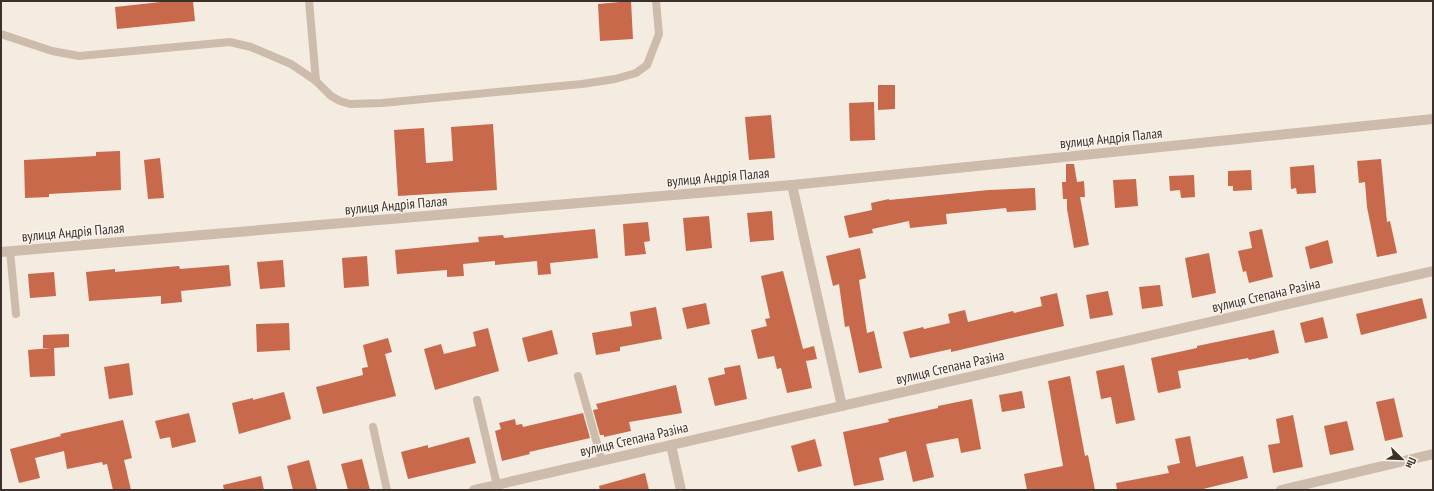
<svg xmlns="http://www.w3.org/2000/svg" width="1434" height="491" viewBox="0 0 1434 491" font-family="'PT Sans Narrow',sans-serif">
<style>
.building{fill:#c8694b}
.lines{fill:none;stroke-linecap:round;stroke-linejoin:round}
.lane{stroke:#cdbbac;stroke-width:8}
.street{stroke:#cdbbac;stroke-width:10}
.labels{text-anchor:middle;dominant-baseline:central;stroke-width:3;stroke-linejoin:round;paint-order:stroke}
.street-label{font-size:14px;fill:#3b302b;stroke:#fbf5ee}
</style>
<rect width="100%" height="100%" fill="#f4ebe1"/>
<g class="building">
<polygon points="170,1 193,1 195,21 117,29 115,7"/>
<polygon points="631,1 633,39 600,41 598,4"/>
<polygon points="878,85 895,85 895,109 878,110"/>
<polygon points="874,102 875,140 850,141 849,103"/>
<polygon points="771,115 775,158 749,160 745,117"/>
<polygon points="493,124 497,190 398,196 394,130 424,128 426,163 453,161 451,127"/>
<polygon points="120,151 121,190 49,194 49,197 25,198 24,160 96,156 96,152"/>
<polygon points="160,158 164,198 148,199 144,160"/>
<polygon points="1381,159 1387,222 1390,221 1397,253 1377,257 1367,207 1365,182 1359,183 1357,161"/>
<polygon points="1066,164 1074,164 1077,182 1084,181 1085,197 1080,197 1089,245 1074,248 1067,209 1067,199 1063,199 1062,182 1066,182"/>
<polygon points="1314,165 1316,193 1297,194 1296,188 1291,189 1290,167"/>
<polygon points="1251,170 1252,190 1233,191 1233,186 1228,186 1228,171"/>
<polygon points="1194,175 1195,197 1181,198 1180,190 1170,191 1169,176"/>
<polygon points="1136,179 1138,206 1115,208 1113,180"/>
<polygon points="1035,188 1036,210 1007,212 1006,208 946,214 947,224 910,228 909,221 872,229 873,233 849,238 844,216 872,210 871,203 889,199 889,200 989,190"/>
<polygon points="772,211 774,240 750,242 747,213"/>
<polygon points="709,216 712,248 686,251 683,218"/>
<polygon points="648,222 650,241 644,242 646,254 625,256 623,224"/>
<polygon points="595,229 598,258 550,263 551,274 538,275 537,261 495,265 495,261 463,264 464,276 447,277 447,270 397,274 395,250 479,242 478,237 503,235 504,238"/>
<polygon points="1262,229 1273,277 1249,283 1246,271 1243,272 1238,251 1252,248 1249,232"/>
<polygon points="1328,240 1333,263 1310,269 1305,247"/>
<polygon points="860,248 866,278 859,280 867,333 874,331 882,368 859,373 849,326 845,327 839,284 833,286 826,256"/>
<polygon points="1209,253 1216,293 1192,298 1185,258"/>
<polygon points="367,256 369,286 344,288 342,258"/>
<polygon points="283,260 285,287 260,289 257,262"/>
<polygon points="229,265 231,286 181,291 182,302 161,304 161,296 89,301 86,272 115,269 115,272 179,266 180,269"/>
<polygon points="783,271 803,349 814,346 817,359 806,361 812,388 787,393 781,368 777,369 774,356 758,359 751,330 767,326 765,319 770,318 761,276"/>
<polygon points="54,272 56,296 30,298 28,274"/>
<polygon points="1160,285 1163,306 1142,309 1139,287"/>
<polygon points="1108,291 1113,315 1090,319 1086,295"/>
<polygon points="1057,293 1064,326 951,352 951,349 910,358 903,332 923,327 924,329 950,323 948,314 965,310 968,322 1013,311 1014,313 1042,306 1040,297"/>
<polygon points="1422,298 1427,318 1361,335 1356,314"/>
<polygon points="706,303 710,324 687,329 682,308"/>
<polygon points="656,307 662,339 620,347 620,351 596,355 592,333 632,326 630,312"/>
<polygon points="1323,317 1328,338 1305,343 1300,323"/>
<polygon points="289,323 290,350 257,352 256,324"/>
<polygon points="488,328 499,371 435,390 424,349 441,344 444,354 476,346 473,332"/>
<polygon points="552,330 558,354 528,362 522,338"/>
<polygon points="1274,330 1279,353 1249,360 1248,358 1178,371 1181,388 1158,393 1151,358 1197,348 1197,346"/>
<polygon points="69,334 69,347 54,348 55,376 30,377 28,350 51,348 43,348 43,335"/>
<polygon points="388,338 392,352 385,354 396,396 323,414 316,387 363,375 362,368 368,367 363,345"/>
<polygon points="129,363 133,395 109,399 104,367"/>
<polygon points="740,365 747,399 715,406 708,378 725,374 724,368"/>
<polygon points="1124,365 1135,420 1116,424 1111,397 1101,399 1096,371"/>
<polygon points="1070,376 1085,456 1088,455 1095,490 1027,490 1024,474 1063,466 1048,381"/>
<polygon points="676,385 682,413 629,422 631,431 604,437 604,435 600,435 593,410 598,409 596,404"/>
<polygon points="1022,391 1025,408 1002,412 999,395"/>
<polygon points="284,392 291,419 239,434 232,403 253,398 253,400"/>
<polygon points="1394,398 1403,437 1385,441 1376,402"/>
<polygon points="972,399 981,449 961,453 958,438 926,444 934,477 913,482 906,451 879,458 884,480 854,486 843,432 889,422 888,419 938,408 938,406"/>
<polygon points="189,413 196,442 172,448 170,437 160,439 155,421"/>
<polygon points="583,413 590,438 529,452 530,454 502,461 495,431 501,429 499,423 515,419 516,425 522,424 523,427"/>
<polygon points="1293,415 1303,467 1273,473 1268,445 1280,443 1276,419"/>
<polygon points="123,420 132,458 124,460 131,490 113,490 107,464 103,465 102,462 67,469 64,451 35,458 40,478 19,483 10,449 61,436 60,434"/>
<polygon points="1347,421 1354,450 1330,455 1324,426"/>
<polygon points="1190,436 1196,467 1243,456 1248,478 1199,490 1117,490 1116,483 1169,473 1167,466 1180,463 1175,439"/>
<polygon points="469,437 476,463 408,479 401,452 428,445 428,448"/>
<polygon points="815,439 822,466 798,472 791,446"/>
<polygon points="362,459 370,490 348,490 341,464"/>
<polygon points="309,460 317,490 293,490 287,466"/>
<polygon points="645,473 649,490 600,490 599,486"/>
<polygon points="261,476 264,490 224,490 223,485"/>
</g>
<g class="lines">
<g class="lane">
<polyline points="309,1 316,81"/>
<polyline points="1,34 52,51 79,56 230,42 251,47 291,64 316,81 331,96 340,101 350,104 382,103 582,84 615,79 636,73 647,65 659,34 656,1"/>
<polyline points="10,251 16,314"/>
<polyline points="578,376 602,461"/>
<polyline points="477,400 497,485"/>
<polyline points="373,427 387,490"/>
</g>
<g class="street">
<polyline points="792,185 842,406"/>
<polyline points="1,252 792,185 1433,119"/>
<polyline points="671,445 681,490"/>
<polyline points="474,490 1433,271"/>
<polyline points="1281,490 1433,454"/>
</g>
</g>
<g class="labels">
<g class="street-label">
<text transform="translate(1111 138) rotate(-6)">вулиця Андрія Палая</text>
<text transform="translate(718 177) rotate(-5)">вулиця Андрія Палая</text>
<text transform="translate(396 205) rotate(-5)">вулиця Андрія Палая</text>
<text transform="translate(73 232) rotate(-5)">вулиця Андрія Палая</text>
<text transform="translate(1266 295) rotate(-13)">вулиця Степана Разіна</text>
<text transform="translate(950 367) rotate(-13)">вулиця Степана Разіна</text>
<text transform="translate(634 439) rotate(-13)">вулиця Степана Разіна</text>
</g>
</g>
<rect width="1434" height="491" fill="none" stroke="#3b302b" stroke-width="4"/>
<g transform="translate(1402 459) rotate(113)" stroke="#fbf5ee" stroke-width="3" paint-order="stroke">
<path d="M0-3L7 15L0 10L-7 15Z" fill="#3b302b"/>
<text y="-6" font-size="11" font-weight="bold" text-anchor="middle" fill="#3b302b">Пн</text>
</g>
</svg>
